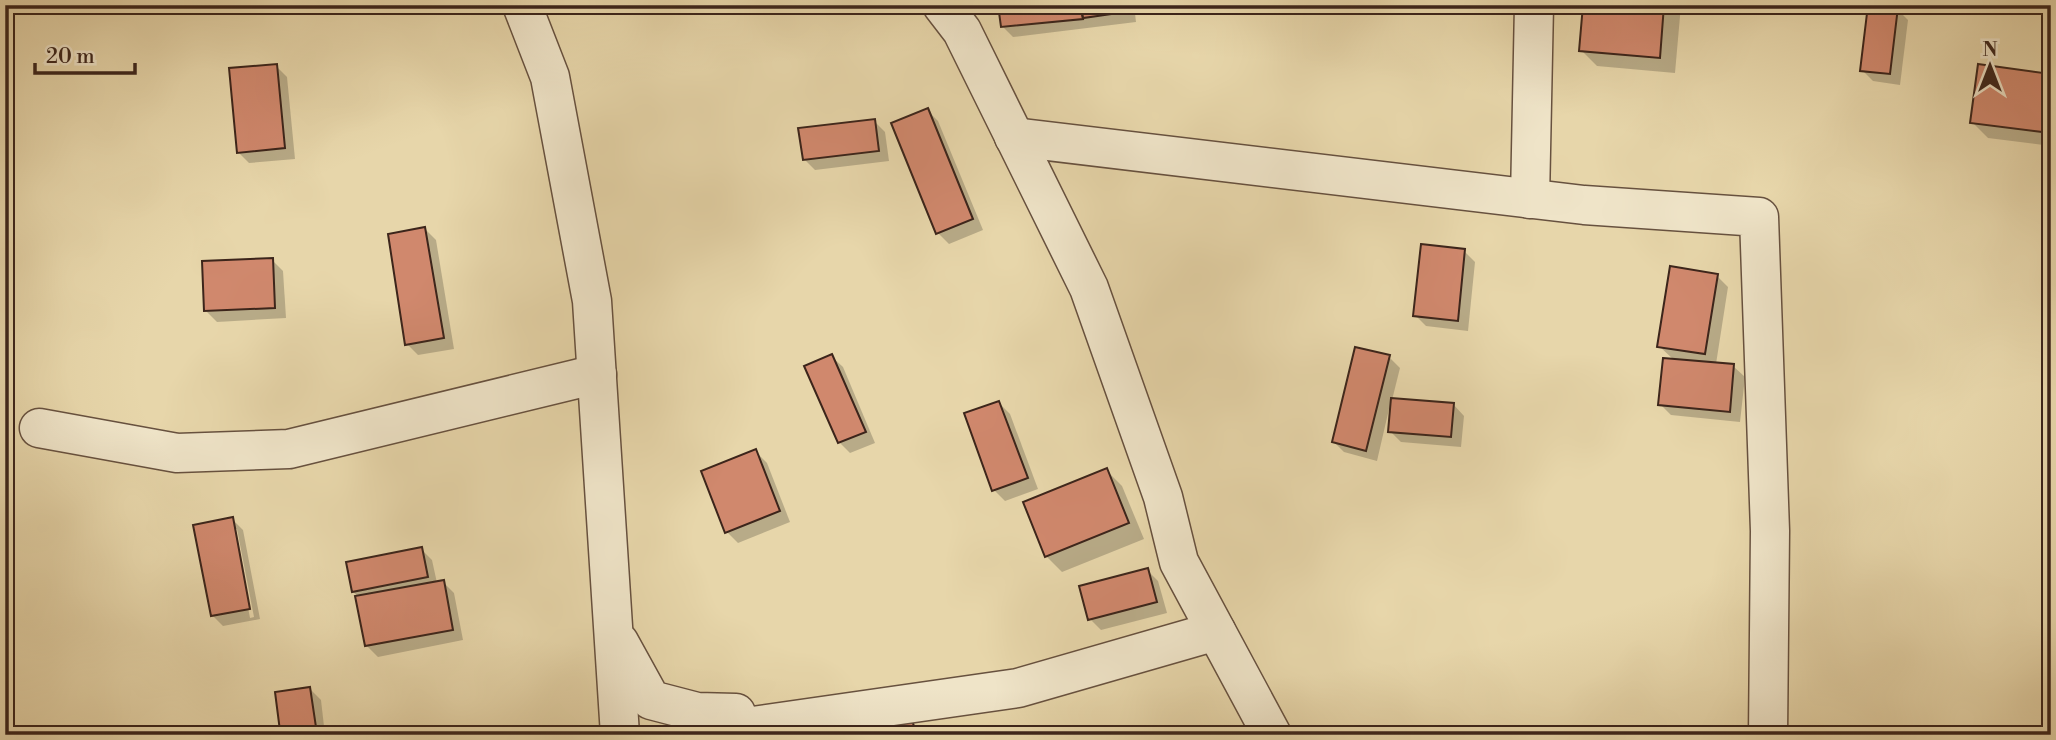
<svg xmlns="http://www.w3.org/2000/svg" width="2056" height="740" viewBox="0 0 2056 740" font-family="'Libre Bodoni',serif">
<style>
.shadow{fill:#0003;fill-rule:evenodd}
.building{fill:#d0886d;stroke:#3c251b;stroke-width:2}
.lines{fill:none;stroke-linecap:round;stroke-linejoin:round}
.minor-casing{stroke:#67513f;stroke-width:41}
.minor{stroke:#efe4c8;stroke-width:38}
</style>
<rect width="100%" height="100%" fill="#e7d6aa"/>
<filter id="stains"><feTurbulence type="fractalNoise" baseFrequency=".00286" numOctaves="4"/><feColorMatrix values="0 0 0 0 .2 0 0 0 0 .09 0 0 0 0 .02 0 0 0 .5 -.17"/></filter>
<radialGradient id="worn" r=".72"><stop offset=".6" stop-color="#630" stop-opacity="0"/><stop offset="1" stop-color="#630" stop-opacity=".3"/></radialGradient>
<g class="shadow">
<polygon points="1000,5 1134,5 1136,22 1013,37 1002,26"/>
<polygon points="1584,5 1681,5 1675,73 1597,66 1581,50"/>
<polygon points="1897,9 1908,20 1900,85 1873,81 1862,70"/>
<polygon points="276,66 287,77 295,159 249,163 238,152"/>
<polygon points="2051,76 2051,146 1988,138 1972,122"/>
<polygon points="927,110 938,121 983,230 949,244 938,233"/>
<polygon points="874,121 885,132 889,161 815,170 804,159"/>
<polygon points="425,229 436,240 454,349 418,355 407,344"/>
<polygon points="1464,251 1475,262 1468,331 1426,326 1415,315"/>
<polygon points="272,260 283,271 286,318 217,322 206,311"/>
<polygon points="1717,276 1728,287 1716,364 1733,366 1745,377 1740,422 1671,415 1660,404 1674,360 1659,346"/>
<polygon points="831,356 843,367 875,443 850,453 839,442"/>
<polygon points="1389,357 1400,368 1392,400 1453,404 1464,416 1461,447 1401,442 1390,431 1392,410 1389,409 1377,461 1344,452 1333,441"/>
<polygon points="999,403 1010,414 1038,489 1005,501 994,490"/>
<polygon points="756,452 767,463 790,522 738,543 727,532"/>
<polygon points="1106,470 1122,486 1144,539 1062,572 1046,556"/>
<path d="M232,519l11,11 17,89 -37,7 -11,-11zM233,529h4l17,88 -4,1z"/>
<polygon points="421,549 432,560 437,583 443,582 454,593 463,640 378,657 367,646 359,597 353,592"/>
<polygon points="1147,570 1158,581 1167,613 1101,630 1090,619"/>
<polygon points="310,689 321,700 325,735 286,735 281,730"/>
<polygon points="911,721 925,735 857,735"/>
</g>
<g class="building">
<polygon points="998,5 1080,5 1083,19 1001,27"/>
<polygon points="1081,5 1125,5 1126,12 1083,18"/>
<polygon points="1583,5 1664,5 1660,58 1579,51"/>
<polygon points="1868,5 1898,7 1890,74 1860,71"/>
<polygon points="277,64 285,148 237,153 229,68"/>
<polygon points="1978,64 2051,74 2051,133 1970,123"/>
<polygon points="928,108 973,219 936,234 891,123"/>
<polygon points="875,119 879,151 803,160 798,128"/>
<polygon points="425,227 444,338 405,345 388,234"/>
<polygon points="1421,244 1465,249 1458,321 1413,316"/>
<polygon points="273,258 275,308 204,311 202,261"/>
<polygon points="1670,266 1718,274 1705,354 1657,347"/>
<polygon points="1355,347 1390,355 1366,451 1332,442"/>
<polygon points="832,354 866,432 838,443 804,366"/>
<polygon points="1663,358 1734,364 1730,412 1658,405"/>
<polygon points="1391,398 1454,403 1451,437 1388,432"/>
<polygon points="999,401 1028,478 992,491 964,413"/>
<polygon points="756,449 780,511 725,533 701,471"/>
<polygon points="1107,468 1129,523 1045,557 1023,502"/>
<polygon points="233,517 250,609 211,616 193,525"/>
<polygon points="422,547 428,577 352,592 346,562"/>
<polygon points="1148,568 1157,602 1088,620 1079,586"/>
<polygon points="444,580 453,630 365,646 355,596"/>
<polygon points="310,687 316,727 280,731 275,692"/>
<polygon points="912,719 916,735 850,735"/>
<polygon points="1550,727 1551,735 1496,735"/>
</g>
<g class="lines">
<defs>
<g id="minor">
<polyline points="522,5 550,77 592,301 620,735"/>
<polyline points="942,5 962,31 1089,288 1163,497 1179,562 1272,735"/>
<polyline points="1014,137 1584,205 1759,217 1770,531 1768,735"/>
<polyline points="1530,199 1534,5"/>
<polyline points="39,428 177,453 289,449 597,374"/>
<polyline points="619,642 651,700 697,712 736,713"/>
<polyline points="690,735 1018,688 1216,631"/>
</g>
</defs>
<use href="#minor" class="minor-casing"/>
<use href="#minor" class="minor"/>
</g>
<rect width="2056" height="740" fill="none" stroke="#e7d6aa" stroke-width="28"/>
<rect x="7" y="7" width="2042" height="726" fill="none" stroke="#3c251b" stroke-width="3.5"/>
<rect x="14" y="14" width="2028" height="712" fill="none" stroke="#3c251b" stroke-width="2"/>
<g transform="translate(1990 66)" stroke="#efe4c8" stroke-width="5" paint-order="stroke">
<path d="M0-5L12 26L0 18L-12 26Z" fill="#3c251b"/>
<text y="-10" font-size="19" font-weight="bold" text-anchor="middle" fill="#3c251b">N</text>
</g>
<path d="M35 63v10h100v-10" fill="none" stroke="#3c251b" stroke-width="3.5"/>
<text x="46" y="63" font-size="21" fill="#3c251b" stroke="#efe4c8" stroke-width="5" paint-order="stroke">20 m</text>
<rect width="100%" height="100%" filter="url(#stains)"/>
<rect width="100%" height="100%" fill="url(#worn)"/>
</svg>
